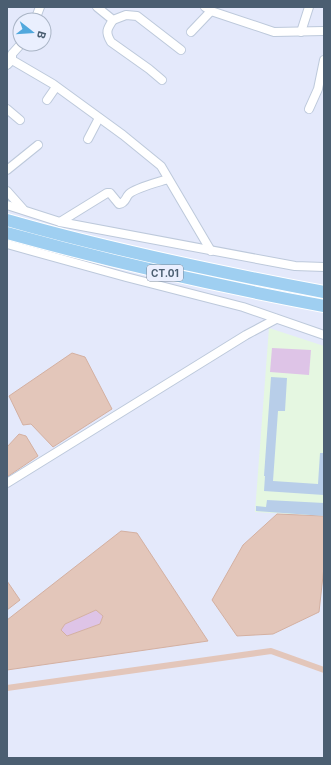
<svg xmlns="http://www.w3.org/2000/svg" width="331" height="765" viewBox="0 0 331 765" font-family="Inter,sans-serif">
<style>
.education{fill:#e5f7e1}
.green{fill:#dec4e7}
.water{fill:#e3c6ba;stroke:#d4b0a1;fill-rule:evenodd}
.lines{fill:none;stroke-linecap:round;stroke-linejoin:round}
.canal{stroke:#e3c6ba;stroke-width:6}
.building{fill:#b8cee9}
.minor-casing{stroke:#bdc9db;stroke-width:10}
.highway-casing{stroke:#fff;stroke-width:14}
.minor{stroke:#fff;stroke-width:8}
.highway{stroke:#9fcff1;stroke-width:12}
.labels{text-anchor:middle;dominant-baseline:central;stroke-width:3;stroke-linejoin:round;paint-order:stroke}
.shield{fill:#eaeffe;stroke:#7b8a9b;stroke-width:1}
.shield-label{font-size:10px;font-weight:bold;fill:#4b5e71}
</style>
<rect width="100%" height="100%" fill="#e4e9fb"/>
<polygon class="education" points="269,328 324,346 324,516 255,512"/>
<g class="green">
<polygon points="272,348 311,350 309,375 270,372"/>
<polygon points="96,610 103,616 100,624 67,636 61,630 65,624"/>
</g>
<g class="water">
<polygon points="72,353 85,357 112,409 53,447 31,424 23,425 9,396"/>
<polygon points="19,434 26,436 38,456 7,477 7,447"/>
<polygon points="277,514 324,516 324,567 319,612 273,634 237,636 212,600 243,545"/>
<path d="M121,531l16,2 71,108 -201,29v-50zM96,610l7,6 -3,8 -33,12 -6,-6 4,-6z"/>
<polygon points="7,581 20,600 7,610"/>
</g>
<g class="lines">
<polyline class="canal" points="7,688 271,651 324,670"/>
</g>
<g class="building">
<polygon points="271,377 287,378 285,411 278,411 273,481 318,484 320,453 324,453 324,495 264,491 265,476 264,476"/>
<polygon points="267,500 324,503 324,516 256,511 256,506 266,507"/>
</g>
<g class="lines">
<defs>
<g id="minor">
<polyline points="97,7 113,20 126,15 137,16 181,50"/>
<polyline points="205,7 211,11 274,32 324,31"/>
<polyline points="35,20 40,7"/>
<path d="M113,20c-6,9 -8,12 -2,22l38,27 13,11"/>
<polyline points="191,32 211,11"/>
<polyline points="301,32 309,7"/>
<polyline points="12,60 53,84 123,135 161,166 211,251"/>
<polyline points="7,65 12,60 12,54 21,44"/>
<polyline points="47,100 56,87"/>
<polyline points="7,109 20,120"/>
<polyline points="309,109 318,89 324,60"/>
<polyline points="88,139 99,118"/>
<polyline points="7,170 38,145"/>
<polyline points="7,191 23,209"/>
<polyline points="7,205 60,222 295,266 324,267"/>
<path d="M60,222l47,-29h3l9,11c7,-1 6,-6 10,-10 6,-6 30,-12 39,-15"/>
<polyline points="7,244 126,277 243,307 324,335"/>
<polyline points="7,483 246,335 276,319"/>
</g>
<g id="highway">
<path d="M7,220c104,30 211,52 317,72"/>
<path d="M7,233c105,29 210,53 317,73"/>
</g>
</defs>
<use href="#minor" class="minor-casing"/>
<use href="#highway" class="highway-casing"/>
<use href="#minor" class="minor"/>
<use href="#highway" class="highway"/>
</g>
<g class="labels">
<rect class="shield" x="147" y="265" width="36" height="16" rx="3"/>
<g class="shield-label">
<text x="165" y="273">CT.01</text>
</g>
</g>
<rect width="331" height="765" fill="none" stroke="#4b5e71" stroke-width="16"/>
<g transform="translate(32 32) rotate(107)"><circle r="19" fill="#eaeffe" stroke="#aab5c6"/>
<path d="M0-3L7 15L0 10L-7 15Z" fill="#51a8dd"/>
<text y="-6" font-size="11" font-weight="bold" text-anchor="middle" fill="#4b5e71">B</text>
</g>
</svg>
